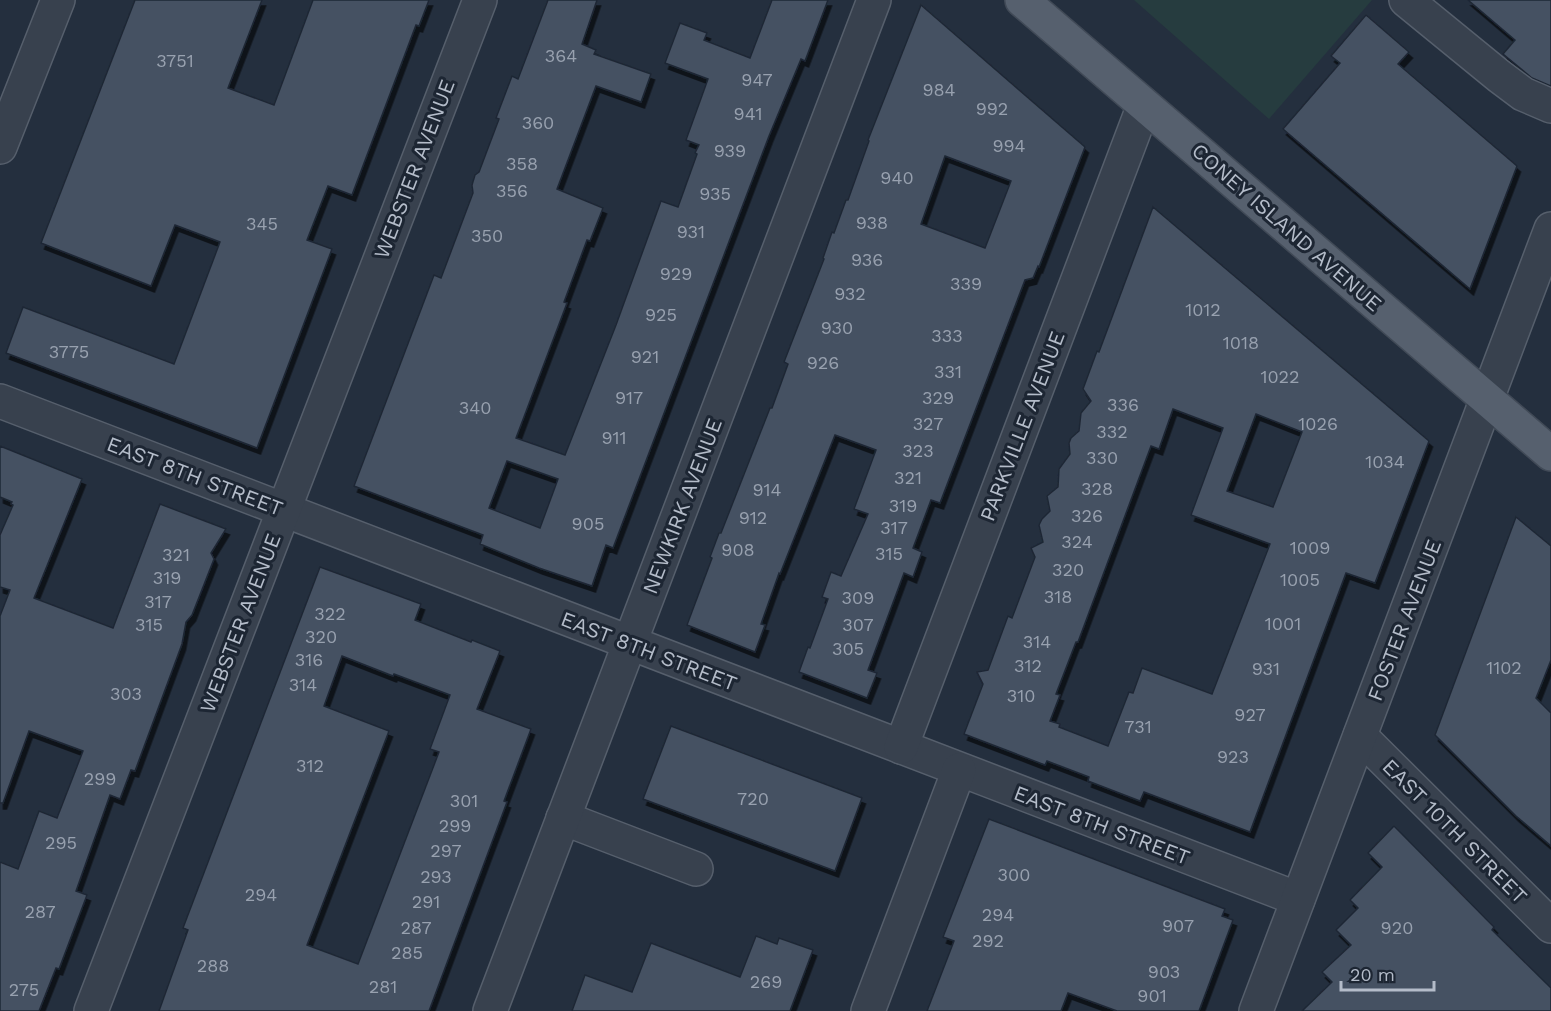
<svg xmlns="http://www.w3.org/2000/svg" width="1551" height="1011" viewBox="0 0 1551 1011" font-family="'Work Sans',sans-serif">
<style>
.green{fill:#263c3f}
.building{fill:#455162;stroke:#1f2835;stroke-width:1.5;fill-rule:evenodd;filter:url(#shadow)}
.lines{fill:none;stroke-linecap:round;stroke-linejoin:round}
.minor-casing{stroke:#565f6c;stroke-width:36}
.major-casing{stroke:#414a57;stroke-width:36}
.minor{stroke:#38414e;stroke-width:33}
.major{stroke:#56606e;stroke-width:33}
.labels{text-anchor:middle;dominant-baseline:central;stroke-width:6;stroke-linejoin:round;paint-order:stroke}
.number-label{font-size:18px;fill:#98a1af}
.street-label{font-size:21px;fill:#b4bcc9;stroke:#1d2633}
</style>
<defs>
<filter id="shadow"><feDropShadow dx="3.5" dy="6" stdDeviation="0" flood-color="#0009"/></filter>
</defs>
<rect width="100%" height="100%" fill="#242f3e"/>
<polygon class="green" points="1134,0 1372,0 1269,119"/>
<g class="building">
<polygon points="135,0 262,0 228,88 274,105 313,0 429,0 419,26 416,25 352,195 328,186 307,240 332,249 257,448 6,353 23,307 174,364 220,242 175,225 151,286 41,243"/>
<path d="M548,0h49l-15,44 14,6 -2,4 57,20 -10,28 -45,-16 -39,103 46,19 -13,33 -3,-1 -23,62 3,1 -51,135 49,17 51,-130 45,-124 17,6 19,-53 -2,-1 4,-8 -13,-5 22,-61 -43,-16 15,-40 27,10 -3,7 46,18 22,-58h56l-23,61 -4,-2 -32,77 -156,412 -7,-3 -14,41 -53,-18 -59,-24 3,-9 -129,-49 80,-211 7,3 32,-85 -1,-8 3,-10 4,-3 20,-53 -3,-1 16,-42 6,3zM507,461l51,18 -18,49 -51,-20z"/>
<polygon points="1468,0 1551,0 1551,86 1532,78 1503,54 1515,40"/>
<path d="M921,5l164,142 -46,120 -1,-1 -5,12 -8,2 -85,223 -9,-3 -18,48 9,4 -9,25 -9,-4 -36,97 9,3 -10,25 -68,-26 9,-25 2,1 18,-49 -6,-2 9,-25 10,4 27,-62 -14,-5 22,-59 -41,-15 -55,139 -1,-1 -18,51 4,1 -10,27 -68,-27 25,-67 -2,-1 9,-24h2l49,-125h2l16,-44 -4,-2 40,-103 -1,-1 9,-26 2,1 12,-33h2l21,-59 -1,-1zM945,156l66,25 -26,67 -64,-24z"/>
<polygon points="1366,15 1409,52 1398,64 1517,166 1470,289 1283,129 1340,63 1331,56"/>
<path d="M1153,207l276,234 -54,142 -29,-10 -96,259 -106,-40 -4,9 -52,-20 1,-4 -42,-16 -2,4 -81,-31 19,-50 -6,-12 11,-2 20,-54 4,2 23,-61 -4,-9 12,-6 -4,-17 3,-6 8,-8 -3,-15 11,-9 1,-18 11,-15 -1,-11 2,-5 8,-7 2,-18 10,-12 -8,-12 14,-38 2,1zM1173,409l50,19 -32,87 79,29 -58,150 -70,-26 -9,25 -4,-1 -21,54 -49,-19 1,-3 -10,-3 10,-26 -4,-1 20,-52h2l73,-196 8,3zM1256,414l46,18 -29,75 -46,-16z"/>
<polygon points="0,446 82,479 34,598 113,628 160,504 226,529 211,553 214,559 192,615 186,622 182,644 135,771 131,770 120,799 110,795 76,891 87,895 59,969 56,968 39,1011 0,1011 0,862 18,869 39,811 57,818 83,751 29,731 3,803 0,803 0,616 10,590 0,587 0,535 13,505 11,504 12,502 0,497"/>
<polygon points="1516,517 1551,546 1551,660 1536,698 1551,713 1551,846 1516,816 1435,735"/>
<path d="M320,567l101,37 -6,16 56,22 1,-2 28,11 -23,58 54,20 -27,72 3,1 -78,209h-270l29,-81 -5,-2zM342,656l51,20 1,-2 56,21 -20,54 9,3 -81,212 -51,-19 82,-214 -65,-25z"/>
<polygon points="671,726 862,798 835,871 643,799"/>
<polygon points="989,819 1225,909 1222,916 1233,920 1199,1011 1117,1011 1068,993 1061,1011 927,1011 954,941 943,937"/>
<polygon points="1394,826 1494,927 1492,930 1551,988 1551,1011 1302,1011 1332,982 1322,972 1351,945 1336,930 1358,908 1350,900 1382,867 1368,853"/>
<polygon points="756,936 777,944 779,938 813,950 790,1011 572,1011 585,975 632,992 651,943 740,977"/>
</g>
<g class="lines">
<defs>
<g id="minor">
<polyline points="1406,0 1499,76 1523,94 1551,106"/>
<polyline points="0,147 58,0"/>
<polyline points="0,401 1298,899"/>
<polyline points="1360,736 1551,926"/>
<polyline points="901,747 1144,105"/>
<polyline points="563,818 696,869"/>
<polyline points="91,1011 480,0"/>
<polyline points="490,1011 874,0"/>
<polyline points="868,1011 959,770"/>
<polyline points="1256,1011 1551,229"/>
</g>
<polyline id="major" points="1022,0 1551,454"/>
</defs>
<use href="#minor" class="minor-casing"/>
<use href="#major" class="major-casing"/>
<use href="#minor" class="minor"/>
<use href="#major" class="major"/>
</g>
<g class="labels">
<g class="number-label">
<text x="561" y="55">364</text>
<text x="175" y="60">3751</text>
<text x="757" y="79">947</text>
<text x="939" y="89">984</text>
<text x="992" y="108">992</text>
<text x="748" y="113">941</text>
<text x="538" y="122">360</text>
<text x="1009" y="145">994</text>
<text x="730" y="150">939</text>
<text x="522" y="163">358</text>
<text x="897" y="177">940</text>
<text x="512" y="190">356</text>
<text x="715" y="193">935</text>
<text x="872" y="222">938</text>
<text x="262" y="223">345</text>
<text x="691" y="231">931</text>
<text x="487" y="235">350</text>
<text x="867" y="259">936</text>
<text x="676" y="273">929</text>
<text x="966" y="283">339</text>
<text x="850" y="293">932</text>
<text x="1203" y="309">1012</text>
<text x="661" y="314">925</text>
<text x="837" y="327">930</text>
<text x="947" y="335">333</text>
<text x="1241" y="342">1018</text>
<text x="69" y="351">3775</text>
<text x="645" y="356">921</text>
<text x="823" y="362">926</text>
<text x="948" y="371">331</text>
<text x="1280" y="376">1022</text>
<text x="629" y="397">917</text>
<text x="938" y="397">329</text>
<text x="1123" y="404">336</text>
<text x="475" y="407">340</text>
<text x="928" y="423">327</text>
<text x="1318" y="423">1026</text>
<text x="1112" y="431">332</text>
<text x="614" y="437">911</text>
<text x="918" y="450">323</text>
<text x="1102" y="457">330</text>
<text x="1385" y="461">1034</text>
<text x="908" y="477">321</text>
<text x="1097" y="488">328</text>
<text x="767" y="489">914</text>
<text x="903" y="505">319</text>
<text x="1087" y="515">326</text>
<text x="753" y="517">912</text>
<text x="588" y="523">905</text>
<text x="894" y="527">317</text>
<text x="1077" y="541">324</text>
<text x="1310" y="547">1009</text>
<text x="738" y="549">908</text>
<text x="889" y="553">315</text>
<text x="176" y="554">321</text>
<text x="1068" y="569">320</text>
<text x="167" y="577">319</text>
<text x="1300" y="579">1005</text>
<text x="1058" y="596">318</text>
<text x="858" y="597">309</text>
<text x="158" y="601">317</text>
<text x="330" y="613">322</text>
<text x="1283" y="623">1001</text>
<text x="149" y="624">315</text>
<text x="858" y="624">307</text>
<text x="321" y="636">320</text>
<text x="1037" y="641">314</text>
<text x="848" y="648">305</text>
<text x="309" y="659">316</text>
<text x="1028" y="665">312</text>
<text x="1504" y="667">1102</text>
<text x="1266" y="668">931</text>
<text x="303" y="684">314</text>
<text x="126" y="693">303</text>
<text x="1021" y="695">310</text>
<text x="1250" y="714">927</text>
<text x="1138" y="726">731</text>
<text x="1233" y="756">923</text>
<text x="310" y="765">312</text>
<text x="100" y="778">299</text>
<text x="753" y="798">720</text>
<text x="464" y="800">301</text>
<text x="455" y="825">299</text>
<text x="61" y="842">295</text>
<text x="446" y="850">297</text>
<text x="1014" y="874">300</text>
<text x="436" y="876">293</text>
<text x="261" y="894">294</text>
<text x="426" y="901">291</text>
<text x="40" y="911">287</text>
<text x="998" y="914">294</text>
<text x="1178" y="925">907</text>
<text x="416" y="927">287</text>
<text x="1397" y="927">920</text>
<text x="988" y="940">292</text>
<text x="407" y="952">285</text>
<text x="213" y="965">288</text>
<text x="1164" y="971">903</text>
<text x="766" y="981">269</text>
<text x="383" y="986">281</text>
<text x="24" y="989">275</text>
<text x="1152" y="995">901</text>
</g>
<g class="street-label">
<text transform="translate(414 169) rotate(-69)">WEBSTER AVENUE</text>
<text transform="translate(1287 227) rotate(41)">CONEY ISLAND AVENUE</text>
<text transform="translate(1022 426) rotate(-69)">PARKVILLE AVENUE</text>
<text transform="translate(195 476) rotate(21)">EAST 8TH STREET</text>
<text transform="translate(682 506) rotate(-69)">NEWKIRK AVENUE</text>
<text transform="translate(1404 620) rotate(-69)">FOSTER AVENUE</text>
<text transform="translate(240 623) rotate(-69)">WEBSTER AVENUE</text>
<text transform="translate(649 651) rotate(21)">EAST 8TH STREET</text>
<text transform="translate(1102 825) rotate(21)">EAST 8TH STREET</text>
<text transform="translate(1455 831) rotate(45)">EAST 10TH STREET</text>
</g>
</g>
<path d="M1341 981v9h93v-9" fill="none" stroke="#b4bcc9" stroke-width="3"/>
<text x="1350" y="981" font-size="18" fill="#b4bcc9" stroke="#1d2633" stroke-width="4.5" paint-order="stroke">20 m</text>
</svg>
